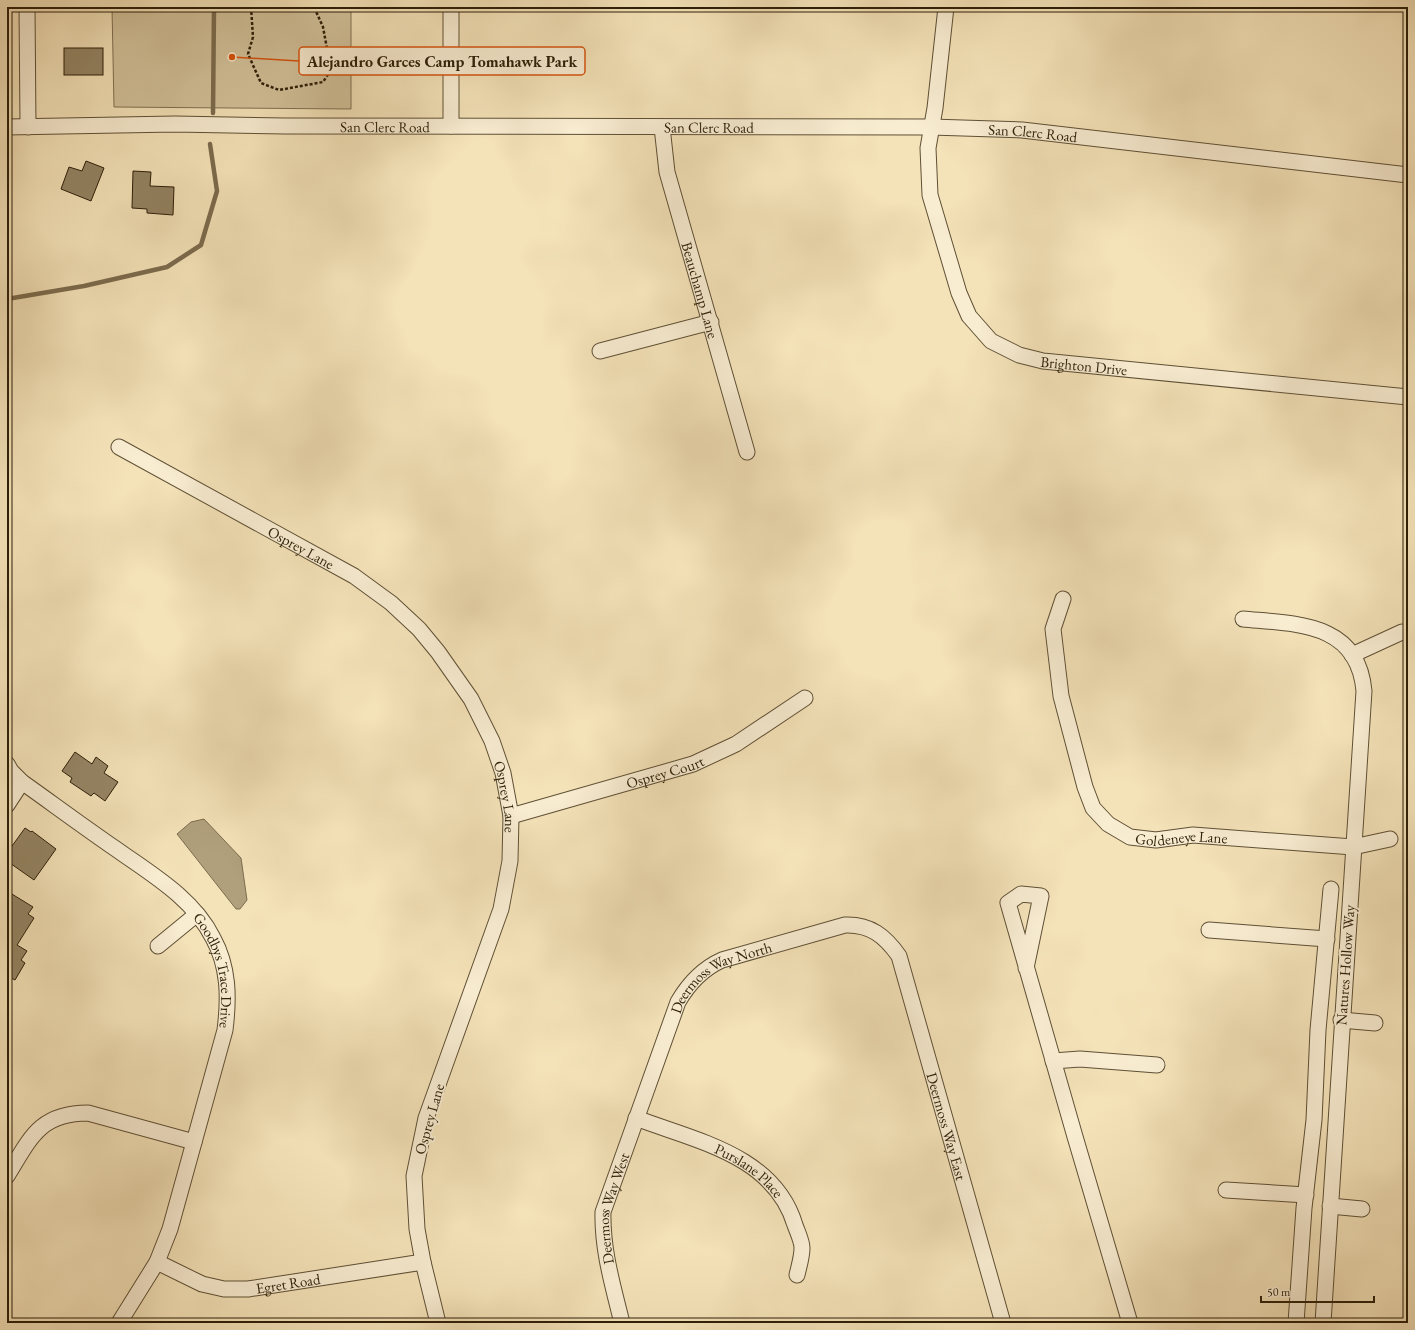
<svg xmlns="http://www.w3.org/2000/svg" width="1415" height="1330" viewBox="0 0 1415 1330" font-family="'EB Garamond',serif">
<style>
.green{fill:#d2c19a;stroke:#807052}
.water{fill:#b0a07c;stroke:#7c6c4e}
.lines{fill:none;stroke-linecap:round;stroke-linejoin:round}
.stream{stroke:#7c6c4e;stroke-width:4.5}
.building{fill:#948464;stroke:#2d1f09}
.minor-casing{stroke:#5f5035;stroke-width:17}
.path{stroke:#2d1f09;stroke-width:2.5;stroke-dasharray:3 2;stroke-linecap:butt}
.minor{stroke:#f8ecd1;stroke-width:15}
.labels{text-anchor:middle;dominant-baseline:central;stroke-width:4;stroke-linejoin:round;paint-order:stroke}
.street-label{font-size:15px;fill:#2d1f09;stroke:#f8ecd1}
.leader{fill:none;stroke:#d5530c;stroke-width:1.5}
.callout-dot{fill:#d5530c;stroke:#f8ecd1;stroke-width:1.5}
.callout{fill:#f8ecd1;stroke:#d5530c;stroke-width:1.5}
.callout-label{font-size:16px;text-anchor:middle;font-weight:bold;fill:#2d1f09}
</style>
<rect width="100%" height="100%" fill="#f4e2b8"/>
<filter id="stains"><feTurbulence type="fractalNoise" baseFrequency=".005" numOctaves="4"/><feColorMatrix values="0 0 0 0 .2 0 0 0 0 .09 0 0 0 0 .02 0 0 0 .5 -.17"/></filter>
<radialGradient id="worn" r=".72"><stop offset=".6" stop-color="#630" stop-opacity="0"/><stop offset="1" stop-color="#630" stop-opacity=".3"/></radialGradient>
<polygon class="green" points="112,7 351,7 351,109 114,107"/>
<polygon class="water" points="204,819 241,858 247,900 240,909 236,909 177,834 191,822"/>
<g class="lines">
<g class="stream">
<polyline points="213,113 214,7"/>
<polyline points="7,299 84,286 167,267 201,245 217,191 210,144"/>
</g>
</g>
<g class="building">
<rect x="64" y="48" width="39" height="27"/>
<polygon points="86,161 104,168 91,201 61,189 69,167 82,171"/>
<polygon points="133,171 151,172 150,186 174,187 173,215 147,213 147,209 132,208"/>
<polygon points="75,752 92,764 96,757 108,766 104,773 118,782 105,801 94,793 91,796 70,782 72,778 62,771"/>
<polygon points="25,828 31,832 32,831 56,849 34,880 7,861 7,853"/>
<polygon points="7,891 33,907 28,914 34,918 17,945 27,951 21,960 25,963 15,980 7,976"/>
</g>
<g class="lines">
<defs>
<g id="minor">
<polyline points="27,7 28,127"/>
<polyline points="451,7 451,126"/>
<path id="s1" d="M946,7l-11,101 -7,40 2,47 29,98 10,23 22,25 28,14 24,6 365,36"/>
<path id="s2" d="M7,127l168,-3 110,2 646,1 91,3 386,45"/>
<path id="s3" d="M662,127l5,45 80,280"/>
<polyline points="600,351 711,322"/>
<path id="s4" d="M119,447l235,129 37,27 28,26 19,23 33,47 21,42 11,32 8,43 -1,45 -9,48 -75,209 -12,58 3,53 6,33 15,61"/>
<path id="s5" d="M1063,599l-10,30 8,67 24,91 8,21 15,16 22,13 26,3 37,-5 160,12 37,-8"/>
<path d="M1243,619c53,5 115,3 121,72l-41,632"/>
<polyline points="1352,655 1402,632"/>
<path id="s6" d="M7,764l4,7 11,11c31,22 62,45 94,67 35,25 77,49 97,89 16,29 16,60 12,92l-55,199 -13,33 -38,61"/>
<polyline points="7,805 22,782"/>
<path id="s7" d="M511,816l182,-52 43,-20 69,-46"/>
<polyline points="1209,930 1327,939"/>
<polyline points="158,946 197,914"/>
<path d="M1026,968l15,-72 -20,-2 -13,9c40,141 80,280 122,420"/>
<polyline points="1341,1020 1375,1023"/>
<polyline points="1053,1061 1080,1059 1157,1065"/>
<path id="s8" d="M636,1118c60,23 138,37 159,107 2,6 7,16 7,23 0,9 -3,18 -5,27"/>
<path d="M7,1176c23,-37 32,-63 81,-63l106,29"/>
<polyline points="1226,1190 1306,1195"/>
<polyline points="1330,1206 1362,1209"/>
<path id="s9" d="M157,1262l45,22 22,5h24l175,-27"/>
<path id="s10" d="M622,1323c-9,-37 -20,-73 -19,-111l75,-210c11,-19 24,-33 44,-42l123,-35c25,-1 40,11 54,31l104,367"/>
<polyline points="1296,1323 1304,1208 1314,1120 1318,1030 1331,889"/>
</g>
</defs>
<use href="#minor" class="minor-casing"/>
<polyline class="path" points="251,7 253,37 248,54 261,83 279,90 323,82 331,70 323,27 314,7"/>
<use href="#minor" class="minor"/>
</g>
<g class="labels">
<g class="street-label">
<text stroke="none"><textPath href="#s2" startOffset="378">San Clerc Road</textPath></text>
<text stroke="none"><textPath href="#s2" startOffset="702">San Clerc Road</textPath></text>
<text stroke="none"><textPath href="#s2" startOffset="1026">San Clerc Road</textPath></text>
<text stroke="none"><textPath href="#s3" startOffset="168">Beauchamp Lane</textPath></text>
<text stroke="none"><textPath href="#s1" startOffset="447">Brighton Drive</textPath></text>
<text stroke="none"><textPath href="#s4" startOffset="208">Osprey Lane</textPath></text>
<text stroke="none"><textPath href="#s7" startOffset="160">Osprey Court</textPath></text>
<text stroke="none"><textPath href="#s4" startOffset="544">Osprey Lane</textPath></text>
<text stroke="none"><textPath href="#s5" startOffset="315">Goldeneye Lane</textPath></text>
<text transform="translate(1345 965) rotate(-86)">Natures Hollow Way</text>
<text stroke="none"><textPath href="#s6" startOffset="304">Goodbys Trace Drive</textPath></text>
<text stroke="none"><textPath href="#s10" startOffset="387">Deermoss Way North</textPath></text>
<text transform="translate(429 1119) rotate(-74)">Osprey Lane</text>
<text stroke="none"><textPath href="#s10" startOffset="768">Deermoss Way East</textPath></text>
<text stroke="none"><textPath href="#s8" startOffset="126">Purslane Place</textPath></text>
<text stroke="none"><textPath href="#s10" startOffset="118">Deermoss Way West</textPath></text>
<text stroke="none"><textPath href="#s9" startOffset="137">Egret Road</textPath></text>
</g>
</g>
<path class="leader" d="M232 57L299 61"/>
<circle class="callout-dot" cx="232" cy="57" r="4"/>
<rect class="callout" x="299" y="47" width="286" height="28" rx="4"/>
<g class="callout-label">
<text x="442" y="67">Alejandro Garces Camp Tomahawk Park</text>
</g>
<rect width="1415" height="1330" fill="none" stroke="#f4e2b8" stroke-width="24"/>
<rect x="8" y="8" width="1399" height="1314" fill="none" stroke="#2d1f09" stroke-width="2"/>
<rect x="12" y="12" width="1391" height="1306" fill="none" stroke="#2d1f09"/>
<path d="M1261 1296v6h113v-6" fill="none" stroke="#2d1f09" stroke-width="2"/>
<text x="1267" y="1296" font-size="12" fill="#2d1f09" stroke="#f8ecd1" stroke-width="3" paint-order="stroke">50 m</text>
<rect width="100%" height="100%" filter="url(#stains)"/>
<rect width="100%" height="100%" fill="url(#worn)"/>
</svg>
